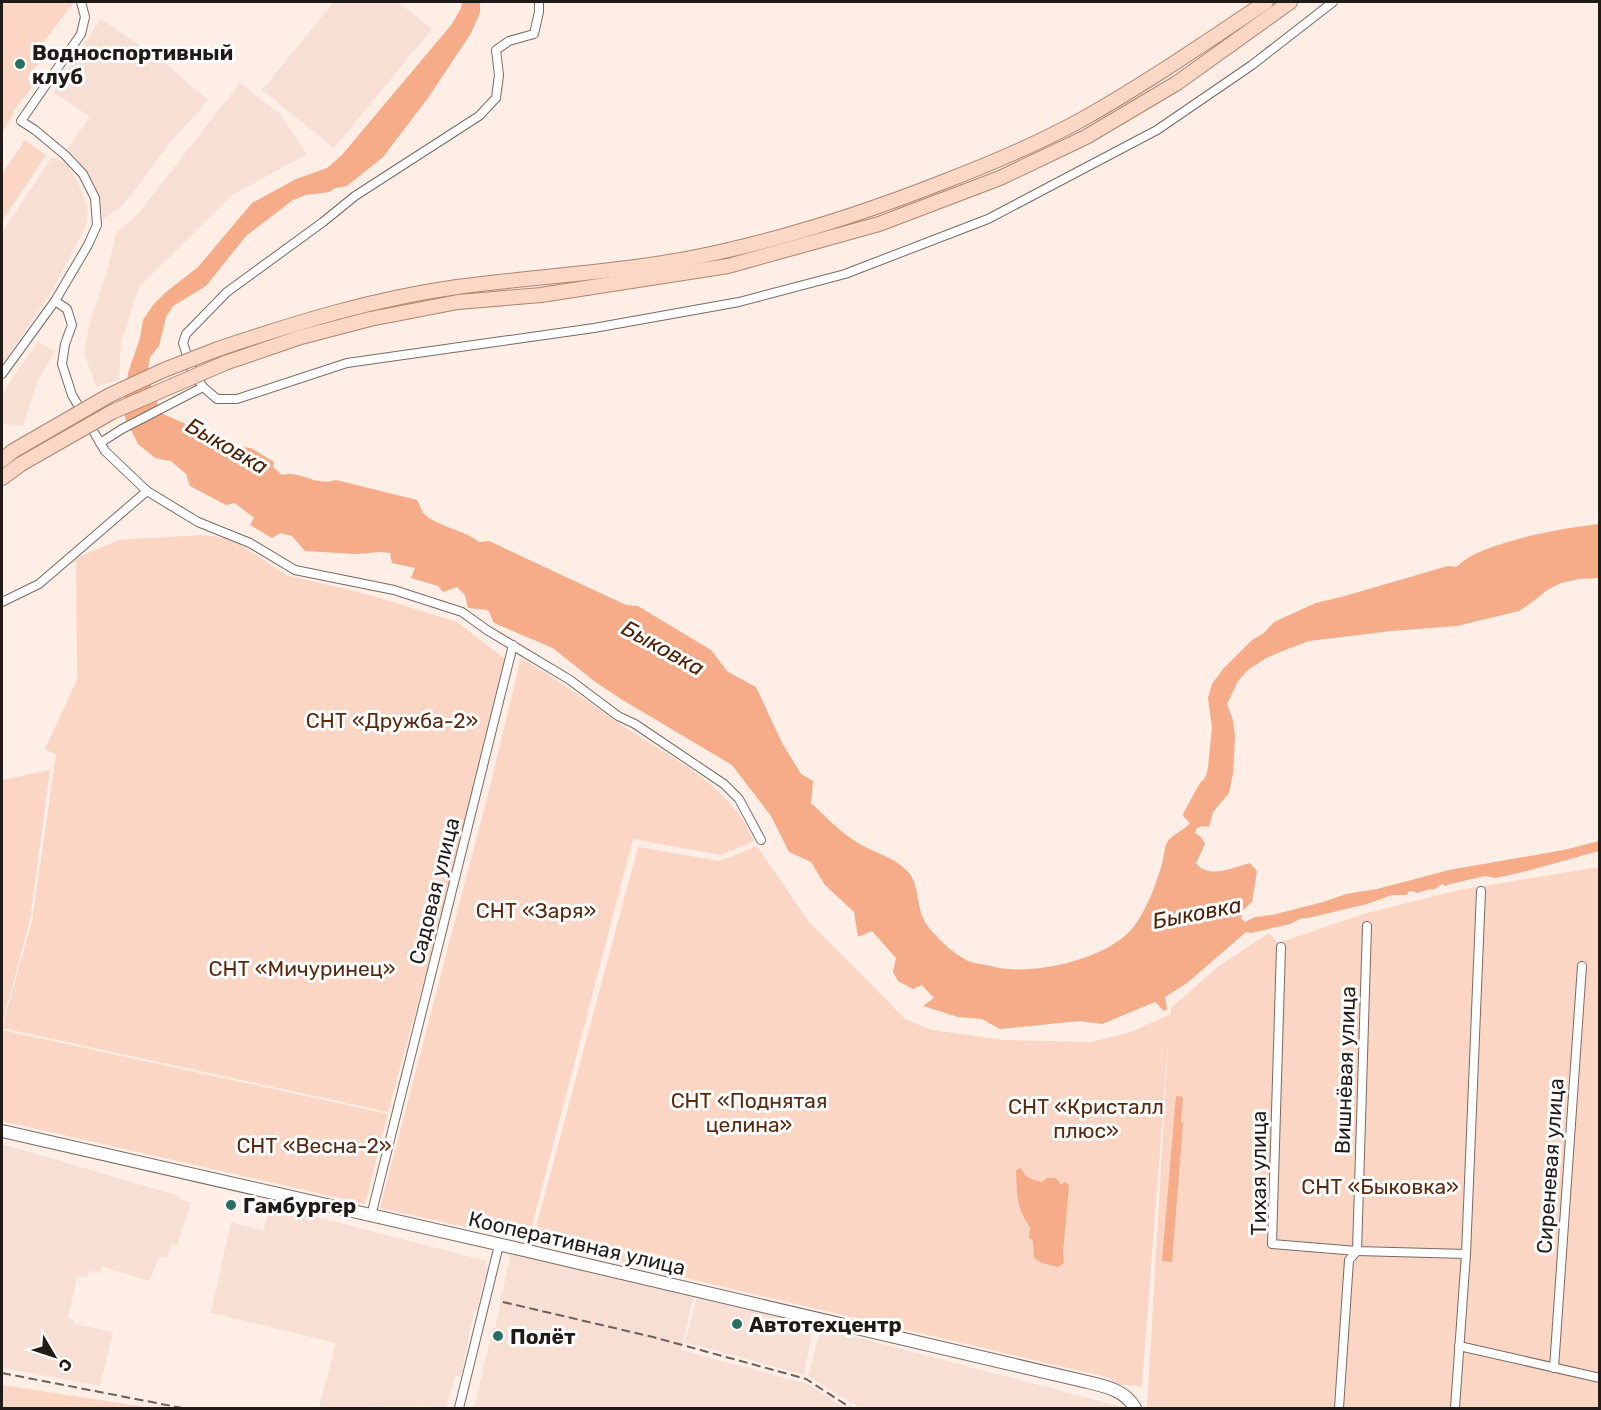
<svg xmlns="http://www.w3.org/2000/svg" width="1601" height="1410" viewBox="0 0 1601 1410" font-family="Rubik,sans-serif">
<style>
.built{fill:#f7dfd4}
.green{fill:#fcd6c4}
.water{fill:#f6ac88}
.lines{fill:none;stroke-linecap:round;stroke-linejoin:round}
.minor-casing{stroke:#786a63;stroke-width:10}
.secondary-casing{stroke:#786a63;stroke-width:14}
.primary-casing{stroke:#ad846f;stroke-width:16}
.minor{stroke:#fff;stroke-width:8}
.secondary{stroke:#fff;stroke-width:12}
.primary{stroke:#fbd7c5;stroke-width:14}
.rail{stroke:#6a615c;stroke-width:2;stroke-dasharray:9 4.5;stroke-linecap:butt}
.primary-bridge-casing{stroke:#ad846f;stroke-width:16;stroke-linecap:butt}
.primary-bridge{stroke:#fbd7c5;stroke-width:14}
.poi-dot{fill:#2a6e60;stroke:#fff;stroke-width:2}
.labels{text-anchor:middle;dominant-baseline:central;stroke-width:6;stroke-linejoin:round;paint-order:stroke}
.poi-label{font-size:21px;font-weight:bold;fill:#211b18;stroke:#fff;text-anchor:start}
.park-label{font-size:21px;fill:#58290f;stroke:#fff}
.street-label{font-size:21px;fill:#211b18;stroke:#fff}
.water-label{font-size:22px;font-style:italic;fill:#4d1f04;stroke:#fff}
</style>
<rect width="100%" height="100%" fill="#feeee6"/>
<g class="built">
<polygon points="334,2 398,2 432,29 334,148 262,90"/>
<polygon points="101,19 164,62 208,100 167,146 135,190 120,207 103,219 98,194 88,172 67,149 90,117 53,92"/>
<polygon points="240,83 281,115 307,154 232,195 139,287 121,343 119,380 96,387 84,352 90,322 108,268 116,233 137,215"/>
<polygon points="52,157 67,164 80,187 88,210 86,226 52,291 2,365 2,233"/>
<polygon points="38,342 55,351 39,378 23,426 9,424 2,425 2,393"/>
<polygon points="2,1144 179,1196 178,1198 191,1203 177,1245 172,1243 167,1258 160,1256 149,1281 101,1266 100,1273 89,1271 87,1278 77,1276 68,1318 73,1320 75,1324 113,1332 100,1386 2,1368"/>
<polygon points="271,1205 486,1261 488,1270 487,1279 484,1280 477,1311 474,1310 461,1376 455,1376 446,1408 420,1406 319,1408 336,1343 211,1313 231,1222 263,1231"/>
<polygon points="511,1252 694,1295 681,1350 808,1384 845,1408 474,1408 493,1328 495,1328"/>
<polygon points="697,1296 813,1326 804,1375 685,1342"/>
<polygon points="821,1328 1127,1408 860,1408 808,1376"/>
</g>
<g class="green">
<polygon points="2,2 74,2 43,43 50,48 27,79 34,85 13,111 14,113 2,133"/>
<polygon points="25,140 46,155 2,221 2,174"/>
<polygon points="201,535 230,538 286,575 370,595 457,622 506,660 470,813 388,1112 2,1028 32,921 56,755 45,749 77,680 76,558 119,540"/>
<path d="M521,658c32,19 62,40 92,61 43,31 92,51 125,94 7,8 11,19 16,28l-33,14 -88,-16 -105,402 -148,-33 107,-410z"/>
<polygon points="50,770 30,920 2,1025 2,780"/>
<polygon points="757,846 809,922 905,1019 932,1030 1004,1040 1091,1042 1131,1032 1171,1014 1171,1008 1219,966 1269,933 1278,943 1367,913 1459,890 1599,867 1599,1408 1147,1408 1169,1031 1142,1386 1121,1385 1106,1377 532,1242 638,847 720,861"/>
<polygon points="2,1030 388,1114 365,1204 2,1121"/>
<polygon points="2,1385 153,1408 2,1408"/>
</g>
<g class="water">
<path d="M462,2h18v11l-9,20 -43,65 -45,59 -36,29 -12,2 -6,4 -23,3 -13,5 -47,36 -40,50 -33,20 -7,11 -7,29 -9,11 -3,18 14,38 45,20 3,9 9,3 33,3 23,14 -1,5 9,8c20,-5 32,12 54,5l81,20c2,3 4,9 6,13 12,13 42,17 56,29l10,-1 137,64 12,1 73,44 17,22 28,15 26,56 19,31 12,7 -2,22c13,12 26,26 41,36 19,14 42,16 58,35 10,14 5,38 20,55 10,12 24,25 38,32 5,2 12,3 18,4 7,1 15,4 22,4 38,3 97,-11 123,-39 14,-16 25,-45 31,-66 2,-7 2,-15 5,-21 3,-8 17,-12 23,-20l-7,-7 1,-4 16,-29 5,-5 3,-10 4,-41 -4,-29 4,-14 11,-15 29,-29 12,-7 10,-11 42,-19 29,-7 96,-28 7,-2 8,1c5,-3 9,-8 15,-11 34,-17 91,-28 128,-32v54l-20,1 -18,4 -14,7 -16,13 -12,8 -62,15 -66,5 -82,10 -19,7 -24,10 -18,12 -10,11 -11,23 6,16 2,16 -2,37 -4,20 -16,19 -4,15 -6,-1 -6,2 -2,5 6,4 4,7 -9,19c12,17 38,4 54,0l7,8 -5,31 -9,8 -2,8 4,4 10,-5 17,-2 51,-13 23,-8 31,-5 72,-19 115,-20 35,-9v10l-80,22 -24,5 -10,-2 -35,8 -4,2 -4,-2 -9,6 -3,-1 -13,4 -5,-2 -4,1 -1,3h-15l-25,9 -59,14h-6l-12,6 -39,9 -5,-1 -59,51 -22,14 2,12 -3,2 -9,-9 -53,22 -23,-3 -79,8 -18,-10 -24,-2 -35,-11 11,-8 -12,-13 -9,4 -15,-8 -5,-9 3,-14 -24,-27 -14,6 -4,-25 -29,-27 -14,-23 -22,-10 -18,-36 -39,-51 -111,-66 -27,-18 -41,-33 -59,-25 -6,-13 -20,-2 -3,-13 -8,-8 -14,5 -5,-6 -27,-8 4,-10 -23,-5 -2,-10 -9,-1 -25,2 -51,-3 -13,-15 -12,-3 -8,5 -22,-13 4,-7 -19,-15 -9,2 -36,-19 -4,-12 -15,-13 -16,-3 -17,-14 -12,-24 -3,-12 5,-35 12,-35 3,-18 10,-15 13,-13 32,-25 54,-64 44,-24 31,-11 14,-12 111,-132 9,-16z"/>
<polygon points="1176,1096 1183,1097 1181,1122 1183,1123 1172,1262 1162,1261"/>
<path d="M1021,1168c5,11 10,11 21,14l5,-4h9l5,7 4,-3 4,3 -6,67 1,11 -6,4 -16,-4 -8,-5 -1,-17 -4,-4 1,-10c-14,-19 -13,-34 -14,-57z"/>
</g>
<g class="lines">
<defs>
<g id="minor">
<polyline points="539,2 539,12 534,34 509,41 496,50 499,75 496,98 479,116 355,196 323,222 227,292 186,334 183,343 191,368 203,387 217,399 237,399 347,363 594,328 739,302 845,274 988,219 1157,130 1252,65 1333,2"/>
<polyline points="55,301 67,309 72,325 65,344 62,364 72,395 105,451 147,491 198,522 250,543 295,570 394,590 462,612 487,630 570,680 618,716 635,724 724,784 739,799 761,840"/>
<polyline points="2,374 55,301 88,245 97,225 95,198 83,174 65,155 35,130 21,121 81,34 85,17 81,2"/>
<polyline points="100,443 122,429 203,387"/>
<polyline points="2,602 39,584 147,491"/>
<polyline points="1281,947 1272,1244 1357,1251 1466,1254"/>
<polyline points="371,1216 513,645"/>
<polyline points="1459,1346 1600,1378"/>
<polyline points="1554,1368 1582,966"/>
<polyline points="459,1408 499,1245"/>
<polyline points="1339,1408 1349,1260 1357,1251 1367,926"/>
<polyline points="1455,1408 1466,1254 1481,891"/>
</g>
<path id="secondary" d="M2,1131l526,120 555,130c21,5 41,8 52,27"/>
<g id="primary">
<path d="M218,349c80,-27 155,-50 239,-62 89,-12 179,-15 267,-36 75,-17 148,-41 219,-69 47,-18 94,-38 138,-62 64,-36 124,-77 185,-118"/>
<polyline points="225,363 301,337 370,319 458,302 541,295 728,266 879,224 1000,178 1086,137 1177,83 1290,2"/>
<polyline points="2,460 13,451"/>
<polyline points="2,478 21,464"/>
</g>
</defs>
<use href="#minor" class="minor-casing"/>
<use href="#secondary" class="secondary-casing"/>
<use href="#primary" class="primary-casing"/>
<use href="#minor" class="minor"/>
<use href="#secondary" class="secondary"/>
<use href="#primary" class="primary"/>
<g class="rail">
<polyline points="503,1302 653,1337 799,1377 806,1379 851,1408"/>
<polyline points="2,1373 182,1408"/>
</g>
<defs>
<g id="primary-bridge">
<polyline points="13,451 110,395 164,370 218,349"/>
<polyline points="21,464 112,412 225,363"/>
</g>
</defs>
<use href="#primary-bridge" class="primary-bridge-casing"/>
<use href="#primary-bridge" class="primary-bridge"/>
</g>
<g class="poi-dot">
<circle cx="20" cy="64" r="6"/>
<circle cx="231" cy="1205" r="6"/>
<circle cx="737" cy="1324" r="6"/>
<circle cx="498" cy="1336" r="6"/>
</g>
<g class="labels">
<g class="poi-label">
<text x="32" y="52">Водноспортивный<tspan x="32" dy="24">клуб</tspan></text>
<text x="243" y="1205">Гамбургер</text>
<text x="749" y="1324">Автотехцентр</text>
<text x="510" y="1336">Полёт</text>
</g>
<g class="park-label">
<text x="392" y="720">СНТ «Дружба-2»</text>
<text x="536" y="910">СНТ «Заря»</text>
<text x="302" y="968">СНТ «Мичуринец»</text>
<text x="749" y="1100">СНТ «Поднятая<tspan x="749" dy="24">целина»</tspan></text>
<text x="1086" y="1106">СНТ «Кристалл<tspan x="1086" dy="24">плюс»</tspan></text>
<text x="314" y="1145">СНТ «Весна-2»</text>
<text x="1380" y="1186">СНТ «Быковка»</text>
</g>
<g class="street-label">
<text transform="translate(434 891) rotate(-76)">Садовая улица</text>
<text transform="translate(1345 1070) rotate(-88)">Вишнёвая улица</text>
<text transform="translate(1550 1166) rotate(-86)">Сиреневая улица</text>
<text transform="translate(1258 1173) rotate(-90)">Тихая улица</text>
<text transform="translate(577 1243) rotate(13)">Кооперативная улица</text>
</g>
<g class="water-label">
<text transform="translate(227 446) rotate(30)">Быковка</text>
<text transform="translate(663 648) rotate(29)">Быковка</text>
<text transform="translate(1197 913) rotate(-11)">Быковка</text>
</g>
</g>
<rect width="1601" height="1410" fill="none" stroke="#211b18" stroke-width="6"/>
<g transform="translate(54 1356) rotate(129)" stroke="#ffffff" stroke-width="4.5" paint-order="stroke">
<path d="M0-4.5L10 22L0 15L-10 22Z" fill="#211b18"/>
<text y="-9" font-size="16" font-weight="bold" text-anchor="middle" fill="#211b18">С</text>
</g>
</svg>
